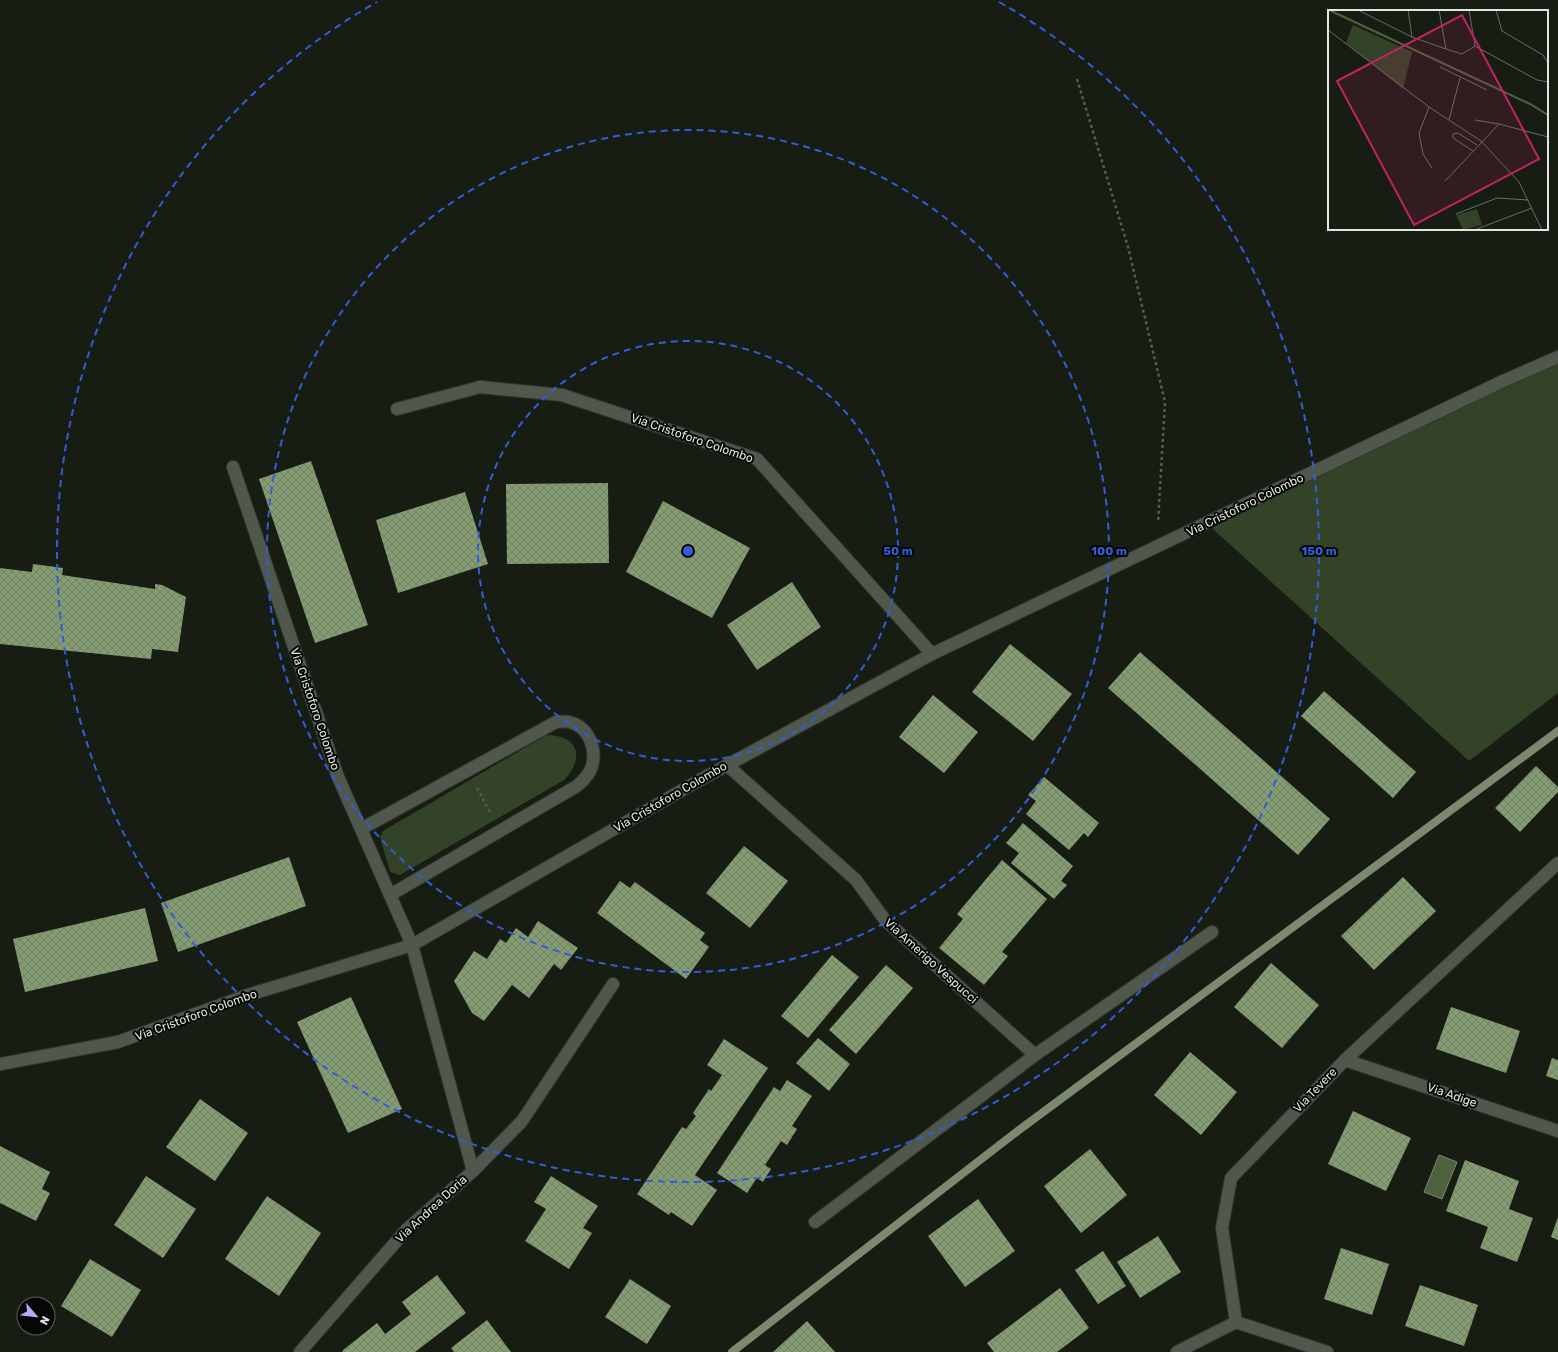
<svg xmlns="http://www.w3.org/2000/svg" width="1558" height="1352" viewBox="0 0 1558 1352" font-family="Rubik,sans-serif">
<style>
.grass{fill:#334327}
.water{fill:#4e633d;stroke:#7b8a6e}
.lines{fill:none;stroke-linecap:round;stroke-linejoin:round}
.stream{stroke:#7b8a6e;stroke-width:8}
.building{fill:url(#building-cross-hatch)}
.lane-casing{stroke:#353833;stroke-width:14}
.street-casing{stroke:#353833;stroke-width:14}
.path{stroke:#575b53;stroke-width:2.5;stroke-dasharray:3 3;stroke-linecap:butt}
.lane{stroke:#50574c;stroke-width:12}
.street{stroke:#50574c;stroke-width:12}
.ring{fill:none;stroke:#315dd9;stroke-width:2;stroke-dasharray:7 5}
.labels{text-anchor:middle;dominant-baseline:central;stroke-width:4;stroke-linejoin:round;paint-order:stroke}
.street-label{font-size:12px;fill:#e3e6e0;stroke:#050704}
.inset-river{fill:none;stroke:#4e633d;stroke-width:2}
.inset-road{fill:none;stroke:#696d66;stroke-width:1}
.view{fill:#c42262;fill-opacity:0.15;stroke:#c42262;stroke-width:2}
.inset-edge{fill:none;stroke:#e3e6e0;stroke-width:2}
.centre{fill:#315dd9;stroke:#050704;stroke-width:2}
.ring-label{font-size:12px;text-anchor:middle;font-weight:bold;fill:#315dd9;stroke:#050704;stroke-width:4;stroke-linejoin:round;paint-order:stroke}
</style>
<defs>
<pattern id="building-cross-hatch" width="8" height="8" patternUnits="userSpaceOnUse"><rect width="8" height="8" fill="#859c73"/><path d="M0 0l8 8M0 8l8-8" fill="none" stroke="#728265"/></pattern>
</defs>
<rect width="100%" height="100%" fill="#181d14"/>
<g class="grass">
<path d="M1558,354v339l-89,68 -266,-241c117,-59 235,-114 355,-166z"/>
<path d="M549,735c31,2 35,24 15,45l-164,95 -10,-3 -10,-35 3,-6 160,-94z"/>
</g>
<polygon class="water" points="1439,1155 1457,1162 1442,1199 1424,1192"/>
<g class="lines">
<polyline class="stream" points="732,1352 1019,1130 1558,731"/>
</g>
<g class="building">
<polygon points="311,461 368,625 315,643 259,479"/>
<polygon points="608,483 609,563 507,564 506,484"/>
<polygon points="465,492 488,564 398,593 376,520"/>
<polygon points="663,501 750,548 712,618 626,572"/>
<polygon points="33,564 63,568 62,575 155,589 155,584 162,585 186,597 178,652 152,649 151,659 0,644 0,568 32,572"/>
<polygon points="792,582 821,627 757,670 727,625"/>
<polygon points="1010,644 1072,694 1033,741 972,692"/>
<polygon points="1140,652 1330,819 1298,855 1108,688"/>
<polygon points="1324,691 1416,772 1393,798 1301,716"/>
<polygon points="933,695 978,732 944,773 899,737"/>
<polygon points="1536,766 1558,787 1558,792 1520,832 1495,808"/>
<polygon points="1044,777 1099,823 1088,837 1084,833 1069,850 1026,814 1036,801 1028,795"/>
<polygon points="1023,823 1073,866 1061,881 1067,885 1054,899 1011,863 1019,853 1006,843"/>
<polygon points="744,846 788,881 750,928 706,893"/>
<polygon points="289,857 306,906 178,952 161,903"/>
<polygon points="1002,860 1047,899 1002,952 1008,956 984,985 939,948 963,919 957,914"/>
<polygon points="1403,877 1436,911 1374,970 1341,936"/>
<polygon points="620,881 630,888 635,882 705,933 700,940 709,947 686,979 597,913"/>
<polygon points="145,908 158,961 25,992 13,939"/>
<polygon points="538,921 578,948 561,970 554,964 529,998 512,985 484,1021 472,1013 454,981 474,951 487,959 500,939 506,943 516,928 528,937"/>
<polygon points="832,955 859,977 808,1038 781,1016"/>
<polygon points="1271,963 1319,1005 1282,1048 1234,1007"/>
<polygon points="886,965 913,988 856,1054 829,1030"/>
<polygon points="351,997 402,1109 348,1133 297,1022"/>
<polygon points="1451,1007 1520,1031 1506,1073 1436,1049"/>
<polygon points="818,1038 850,1064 829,1091 796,1063"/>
<polygon points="724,1039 768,1068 695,1175 717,1190 692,1226 671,1212 669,1215 637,1194 682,1127 686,1129 696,1116 693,1113 709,1089 711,1091 722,1075 707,1065"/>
<polygon points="1190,1052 1237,1092 1201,1135 1154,1095"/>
<polygon points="1552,1058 1558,1060 1558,1080 1546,1076"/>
<polygon points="787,1080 812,1096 792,1126 797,1129 787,1145 781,1141 765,1165 771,1169 763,1182 757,1178 747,1193 717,1173 774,1087 780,1091"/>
<polygon points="200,1099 248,1133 215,1181 166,1147"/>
<polygon points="1353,1111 1411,1138 1386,1191 1328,1164"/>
<polygon points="0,1146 50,1172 42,1189 50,1193 36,1221 0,1203"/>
<polygon points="1090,1149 1127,1195 1081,1233 1044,1186"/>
<polygon points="1465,1160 1519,1181 1509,1209 1533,1218 1517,1262 1480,1248 1488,1227 1446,1211"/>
<polygon points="146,1176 196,1209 163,1258 114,1225"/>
<polygon points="551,1176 598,1206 583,1228 592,1233 569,1269 525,1241 546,1209 534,1202"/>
<polygon points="267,1196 321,1233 279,1296 225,1259"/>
<polygon points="978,1199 1015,1251 965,1287 928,1236"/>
<polygon points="1558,1217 1558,1240 1551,1237"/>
<polygon points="1158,1236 1181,1272 1140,1298 1117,1262"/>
<polygon points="1341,1248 1389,1264 1372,1315 1324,1299"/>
<polygon points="1103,1251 1126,1286 1098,1304 1075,1270"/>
<polygon points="90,1259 141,1290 112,1337 61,1306"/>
<polygon points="437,1275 466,1313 415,1352 343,1352 342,1351 377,1323 385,1334 411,1314 402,1302"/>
<polygon points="630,1279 671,1306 647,1344 605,1317"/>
<polygon points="1420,1285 1478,1305 1464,1346 1405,1326"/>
<polygon points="1060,1288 1089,1328 1057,1352 994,1352 987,1343"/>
<polygon points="487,1320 511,1352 454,1352 451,1348"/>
<polygon points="807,1321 835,1352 773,1352"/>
</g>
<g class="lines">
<defs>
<g id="lane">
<path d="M361,829l195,-107c4,0 9,-1 13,0 19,4 28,26 23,44 -2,8 -8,14 -15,20l-187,109"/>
<polyline points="473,1171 522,1121 613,984"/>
</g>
<g id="street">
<polyline points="397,409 480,387 562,395 757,459 932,654"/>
<polyline points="233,467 338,777 412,945 473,1171 407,1229 300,1352"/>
<polyline points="727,765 856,880 885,920 1035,1055"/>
<polyline points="1345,1060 1558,1131"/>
<polyline points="0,1064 118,1042 248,995 412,945 698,781 932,654 1501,382 1558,357"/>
<polyline points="815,1222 1035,1055 1212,932"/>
<polyline points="1236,1322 1222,1228 1231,1178 1345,1060 1558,863"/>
<polyline points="1236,1322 1327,1352"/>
<polyline points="1177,1352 1236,1322"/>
</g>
</defs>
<use href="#lane" class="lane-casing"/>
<use href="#street" class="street-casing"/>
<g class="path">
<polyline points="1077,79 1128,247 1165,402 1158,523"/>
<polyline points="477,788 491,814"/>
</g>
<use href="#lane" class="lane"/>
<use href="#street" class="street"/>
</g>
<g class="ring">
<circle cx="688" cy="551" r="210"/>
<circle cx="688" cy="551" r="421"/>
<path d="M999 2A631 631 0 1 1 377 2"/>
</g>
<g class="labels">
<g class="street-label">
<text transform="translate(692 438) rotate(19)">Via Cristoforo Colombo</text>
<text transform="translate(1245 505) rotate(-26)">Via Cristoforo Colombo</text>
<text transform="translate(315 709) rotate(71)">Via Cristoforo Colombo</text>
<text transform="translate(670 797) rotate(-30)">Via Cristoforo Colombo</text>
<text transform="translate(931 961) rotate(42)">Via Amerigo Vespucci</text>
<text transform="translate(196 1015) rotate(-20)">Via Cristoforo Colombo</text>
<text transform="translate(1315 1090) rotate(-46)">Via Tevere</text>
<text transform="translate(1452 1095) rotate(19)">Via Adige</text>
<text transform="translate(431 1209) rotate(-43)">Via Andrea Doria</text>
</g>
</g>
<g transform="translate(1328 10)">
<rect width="220" height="220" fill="#181d14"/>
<path d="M25,15l59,27 -9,37 -57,-46zM149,199l5,16 -19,5 -7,-15z" fill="#334327"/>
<path class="inset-river" d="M1,0l201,94 18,11"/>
<path class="inset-road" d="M30,0l54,27 34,12 16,5 13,-8M80,0l4,27M111,0l7,39M141,0l6,36M168,0l6,21 41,24 5,8M0,20l101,77 52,34 38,41 23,48M147,36l62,34 11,2M112,57l47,23M101,97l-10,26 4,21 9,14M121,110l11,-42M147,110l24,4M145,141l-20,-13v-4l5,-1 19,12M117,171l54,-57 49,13M128,204l41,-16 31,2M146,220l58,-22"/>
<path class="view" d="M134,5l77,144 -125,66 -77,-144z"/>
<rect width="220" height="220" class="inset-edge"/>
</g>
<circle cx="688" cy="551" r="6" class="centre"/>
<g class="ring-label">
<text x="898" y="555">50 m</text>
<text x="1109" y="555">100 m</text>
<text x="1319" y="555">150 m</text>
</g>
<g transform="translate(36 1316) rotate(118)"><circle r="19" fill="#050704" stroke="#5e605c"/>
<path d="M0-3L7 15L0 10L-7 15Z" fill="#b7abf8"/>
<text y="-6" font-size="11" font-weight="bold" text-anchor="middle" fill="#e3e6e0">N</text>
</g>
</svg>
